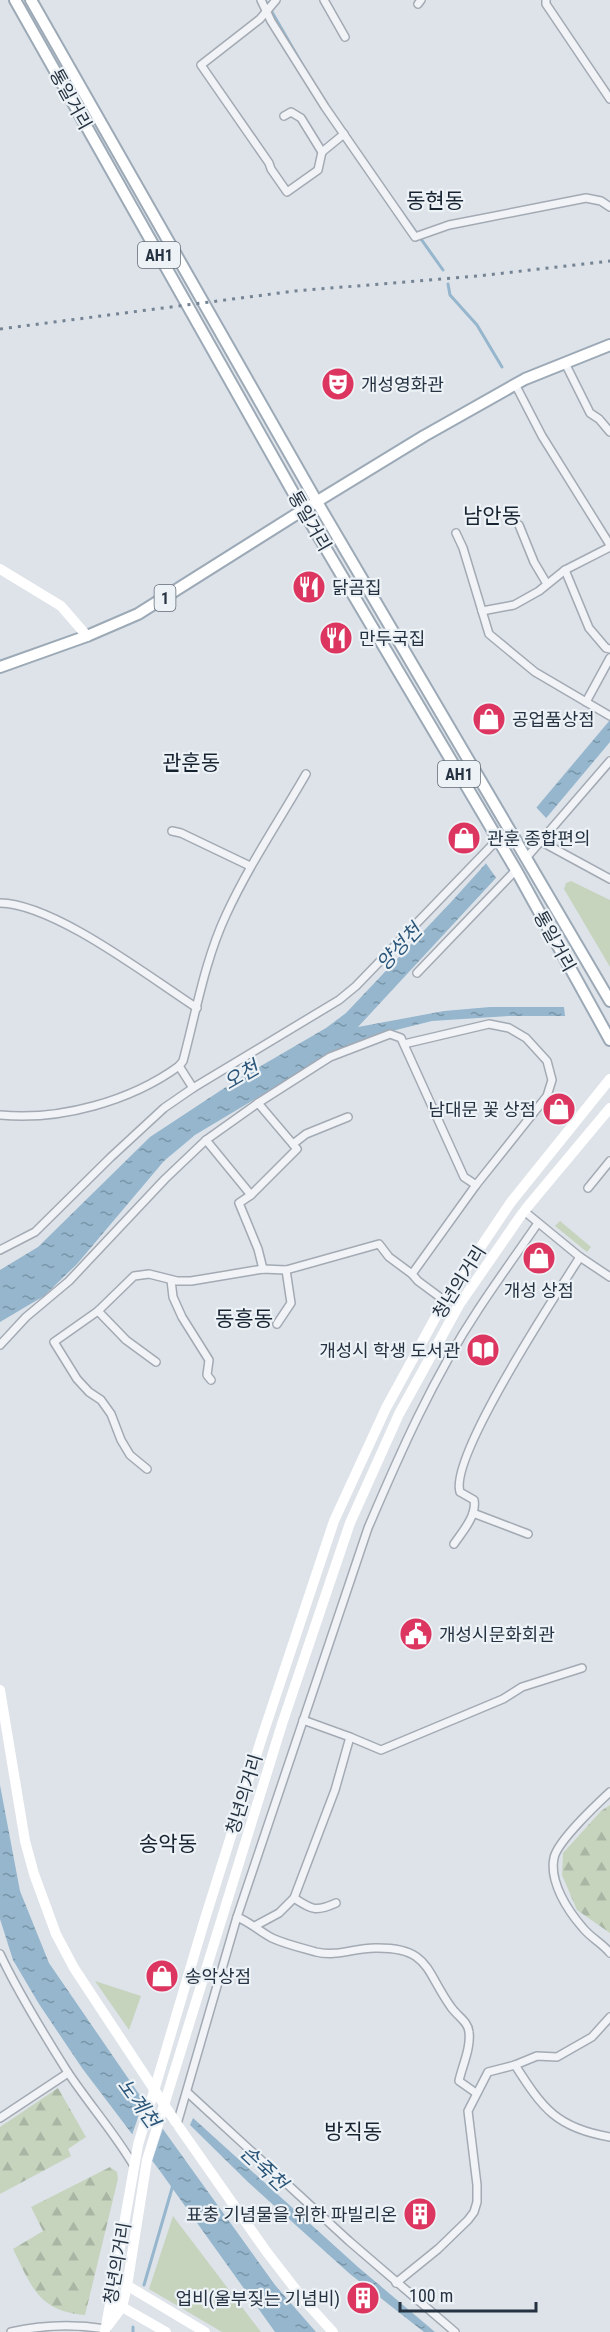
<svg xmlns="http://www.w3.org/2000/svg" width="610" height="2332" viewBox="0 0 610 2332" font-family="'Roboto Condensed','Noto Sans KR',sans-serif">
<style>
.green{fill:#c6d4be}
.forest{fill:url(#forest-firs)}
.water{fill:url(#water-ripples)}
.pier{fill:#dee3e9}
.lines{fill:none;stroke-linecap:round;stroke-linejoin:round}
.stream{stroke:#95b6cd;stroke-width:3}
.street-casing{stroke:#a3aab3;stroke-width:10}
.primary-casing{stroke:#9ca9b6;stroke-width:14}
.street{stroke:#f1f3f7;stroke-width:7}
.secondary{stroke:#fff;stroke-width:10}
.primary{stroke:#fff;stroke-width:10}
.rail{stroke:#758494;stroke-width:3;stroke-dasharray:3 6;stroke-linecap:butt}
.labels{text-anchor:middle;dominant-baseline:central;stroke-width:4.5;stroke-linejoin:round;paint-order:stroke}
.shield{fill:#edf2f6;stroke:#616c77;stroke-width:1.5}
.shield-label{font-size:16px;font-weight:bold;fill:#253241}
.street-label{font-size:18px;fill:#253241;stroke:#edf2f6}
.poi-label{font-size:18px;fill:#253241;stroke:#edf2f6;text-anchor:start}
.water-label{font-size:20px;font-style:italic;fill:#2b5679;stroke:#edf2f6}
.quarter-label{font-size:21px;fill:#182332;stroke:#edf2f6}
</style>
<defs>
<pattern id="forest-firs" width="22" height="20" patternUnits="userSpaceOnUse" patternTransform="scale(1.5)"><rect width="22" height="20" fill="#c6d4be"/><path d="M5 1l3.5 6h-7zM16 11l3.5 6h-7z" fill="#aab6a4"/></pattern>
<pattern id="water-ripples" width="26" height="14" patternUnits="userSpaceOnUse" patternTransform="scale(1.5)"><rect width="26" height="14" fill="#95b6cd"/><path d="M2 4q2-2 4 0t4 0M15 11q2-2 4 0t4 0" fill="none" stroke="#7995a8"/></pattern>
</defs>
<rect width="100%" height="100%" fill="#dee3e9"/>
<g class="green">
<polygon points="571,881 610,900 610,967 564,889 566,883"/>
<polygon points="560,1221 591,1247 587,1252 555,1226"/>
<polygon points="95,1981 141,1996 129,2030"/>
<polygon points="173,2216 261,2332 222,2332 149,2289"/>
</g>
<g class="forest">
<polygon points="610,1805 610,1933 577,1910 562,1875 563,1853 601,1811"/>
<polygon points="58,2088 86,2137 68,2149 71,2156 0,2194 0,2127"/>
<path d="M110,2167l7,5 1,7 -33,136c-47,-4 -53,-28 -72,-66l30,-18 -12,-24z"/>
</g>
<g class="water">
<polygon points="610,720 610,742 495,879 358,1027 444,1011 490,1007 564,1007 565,1016 509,1016 432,1021 384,1033 334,1052 195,1135 164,1161 77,1264 44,1296 0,1322 0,1270 38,1247 150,1137 235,1081 326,1028 346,1013 452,901 536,808"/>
<polygon points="0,1785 20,1891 49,1963 165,2132 275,2285 316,2332 275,2332 160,2171 82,2068 39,2004 13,1960 0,1919"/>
<polygon points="193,2118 358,2267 435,2332 424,2332 350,2274 249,2183 190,2125"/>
</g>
<g class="pier">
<polygon points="535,806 547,819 497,879 485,862"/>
<polygon points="145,2097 164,2125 151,2164 131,2138"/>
</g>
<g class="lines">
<g class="stream">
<polyline points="265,0 306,71"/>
<polyline points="399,208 443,270"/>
<polyline points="448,284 450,295 477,325 502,367"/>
<polyline points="144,2285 173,2185"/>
<polyline points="133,2332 133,2327"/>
</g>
<defs>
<g id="street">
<polyline points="261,0 271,21 325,107 415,237 449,225 586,198 601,201 610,207"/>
<polyline points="276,0 260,19 201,65 269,163 271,169 287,192 318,170 322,152 344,134"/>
<polyline points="324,0 345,37"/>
<polyline points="546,0 546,4 610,99"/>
<polyline points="418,4 421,0"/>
<polyline points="284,116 291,112 301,118 322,152"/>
<polyline points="565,363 590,413 599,419 610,432"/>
<polyline points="515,384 542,436 610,545"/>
<polyline points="519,525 534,562 547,584"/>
<polyline points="456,533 463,548 489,634 535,672 610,716"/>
<polyline points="565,570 589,628 606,648 610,649"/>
<polyline points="482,611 514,605 539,591 565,570 610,547"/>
<polyline points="586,702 610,658"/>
<polyline points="172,831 181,833 250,866"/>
<polyline points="542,842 610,879"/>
<polyline points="527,857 610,761"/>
<path d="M0,903c55,1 149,74 197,105"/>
<polyline points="417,973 516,870"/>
<polyline points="404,1044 489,1024 509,1028 526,1038 547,1061 552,1080 547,1096 476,1185 412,1274 418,1281 445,1301"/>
<polyline points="179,1066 193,1088"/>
<polyline points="258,1103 297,1149 251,1195 239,1203 258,1249 263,1269"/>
<path d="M0,1115c60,6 131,-14 179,-49l4,-5c13,-49 22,-101 43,-146 23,-50 53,-94 80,-141"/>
<polyline points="206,1140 251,1195"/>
<polyline points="293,1144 306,1134 348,1117"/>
<polyline points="588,1188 610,1161"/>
<polyline points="524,1211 580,1257 610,1277"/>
<polyline points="0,1250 35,1232 111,1157 164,1108 193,1088 339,1000 356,986 498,839"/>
<polyline points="171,1280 173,1297 182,1317 209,1360 207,1375 211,1380"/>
<polyline points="98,1311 126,1340 156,1362"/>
<polyline points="277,1324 291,1303 286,1270"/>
<polyline points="0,1345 26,1317 69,1281 165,1179 206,1140 258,1103 330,1057 390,1034 401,1038 464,1177 476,1185"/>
<polyline points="147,1469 130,1455 121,1440 111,1414 101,1400 89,1392 77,1379 54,1342 98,1311 134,1276 149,1274 177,1281 191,1281 263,1269 286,1270 379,1244 389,1257 412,1274"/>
<polyline points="473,1513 528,1534"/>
<path d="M454,1544c8,-12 23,-28 20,-44l-14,-8c-11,-35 97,-199 120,-235"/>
<polyline points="303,1720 350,1737 381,1750 503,1699 522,1687 582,1668"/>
<path d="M610,1792c-13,12 -53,50 -56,66 -5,24 14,53 29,70 8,10 19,15 27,25"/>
<path d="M294,1898c18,12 22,14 42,5"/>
<polyline points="255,1926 279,1913 294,1898 335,1790 350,1737"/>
<path d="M0,1954c19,40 43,79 67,117 21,32 47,61 67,95"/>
<path d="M515,2065c28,44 42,63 95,72"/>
<polyline points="187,2092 349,2241 455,2332"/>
<path d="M476,2093l-17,-12c3,-15 12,-32 10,-49 -1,-11 -12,-16 -18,-25 -26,-36 -21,-60 -76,-59 -21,0 -39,9 -59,4 -14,-4 -31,-8 -44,-14 -12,-6 -22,-16 -35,-21l131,-389c32,-75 65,-150 110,-218 19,-29 40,-58 60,-87"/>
<polyline points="0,2118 68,2073"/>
<polyline points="177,2124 237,1917"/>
<polyline points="396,2283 438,2249 468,2220 474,2212 477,2202 477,2185 468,2111 488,2072 515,2065 537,2056 557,2057 592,2037 610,2017"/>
<path d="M11,2332c31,-7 63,-8 95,-3"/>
</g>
<g id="primary">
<polyline points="15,0 303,510 516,870 610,1040"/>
<polyline points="31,0 317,502 610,1001"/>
<polyline points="0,667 87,636 138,614 303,510 424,436 525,379 610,345"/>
</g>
</defs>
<use href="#street" class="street-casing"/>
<use href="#primary" class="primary-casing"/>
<use href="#street" class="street"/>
<g class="secondary">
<polyline points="0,569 61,606 87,636"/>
<polyline points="0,1690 25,1841 34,1874 56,1934 74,1968 177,2124 266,2251 303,2299 333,2332"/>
<polyline points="123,2283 205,2332"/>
<polyline points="117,2304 166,2332"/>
<polyline points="107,2327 122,2307 127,2286 147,2160 282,1724 350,1523 399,1414 459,1305 524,1211 610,1108"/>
<polyline points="105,2332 138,2145 204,1922 262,1737 334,1521 386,1408 445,1300 511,1202 610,1079"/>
</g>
<use href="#primary" class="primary"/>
<polyline class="rail" points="0,329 295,291 478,276 610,261"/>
</g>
<defs>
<symbol id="theatre-disc" viewBox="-11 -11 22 22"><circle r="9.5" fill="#db3560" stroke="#edf2f6"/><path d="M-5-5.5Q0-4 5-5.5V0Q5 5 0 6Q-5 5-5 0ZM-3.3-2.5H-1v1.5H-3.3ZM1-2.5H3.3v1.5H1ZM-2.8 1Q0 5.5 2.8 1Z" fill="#fff"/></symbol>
<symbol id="restaurant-disc" viewBox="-11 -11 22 22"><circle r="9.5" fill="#db3560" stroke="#edf2f6"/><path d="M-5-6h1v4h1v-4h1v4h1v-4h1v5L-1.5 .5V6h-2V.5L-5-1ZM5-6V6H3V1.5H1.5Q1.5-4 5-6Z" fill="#fff"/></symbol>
<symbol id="shop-disc" viewBox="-11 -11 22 22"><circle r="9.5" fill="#db3560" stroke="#edf2f6"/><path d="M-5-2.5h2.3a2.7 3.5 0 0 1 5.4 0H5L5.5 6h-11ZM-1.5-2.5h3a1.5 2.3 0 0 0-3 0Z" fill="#fff"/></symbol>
<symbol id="library-disc" viewBox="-11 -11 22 22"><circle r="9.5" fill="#db3560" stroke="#edf2f6"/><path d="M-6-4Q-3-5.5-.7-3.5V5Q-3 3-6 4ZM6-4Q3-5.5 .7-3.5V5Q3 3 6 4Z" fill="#fff"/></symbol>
<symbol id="civic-disc" viewBox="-11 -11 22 22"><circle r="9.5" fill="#db3560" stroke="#edf2f6"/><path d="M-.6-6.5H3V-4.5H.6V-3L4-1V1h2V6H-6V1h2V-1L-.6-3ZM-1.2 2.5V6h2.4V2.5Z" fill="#fff"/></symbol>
<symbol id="building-disc" viewBox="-11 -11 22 22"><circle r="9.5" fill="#db3560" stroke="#edf2f6"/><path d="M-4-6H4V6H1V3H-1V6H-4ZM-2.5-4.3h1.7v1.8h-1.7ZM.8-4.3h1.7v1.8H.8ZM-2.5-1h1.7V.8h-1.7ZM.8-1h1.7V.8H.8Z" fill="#fff"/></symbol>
</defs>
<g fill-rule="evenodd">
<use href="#theatre-disc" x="319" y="365" width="38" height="38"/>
<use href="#restaurant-disc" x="290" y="568" width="38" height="38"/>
<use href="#restaurant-disc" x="317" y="619" width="38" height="38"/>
<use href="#shop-disc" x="470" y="700" width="38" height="38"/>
<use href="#shop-disc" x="445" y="819" width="38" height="38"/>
<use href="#shop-disc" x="540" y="1090" width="38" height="38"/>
<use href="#shop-disc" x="520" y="1239" width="38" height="38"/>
<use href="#library-disc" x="464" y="1331" width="38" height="38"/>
<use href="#civic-disc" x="397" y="1615" width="38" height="38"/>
<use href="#shop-disc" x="143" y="1957" width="38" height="38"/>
<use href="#building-disc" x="401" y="2195" width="38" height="38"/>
<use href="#building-disc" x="344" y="2279" width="38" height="38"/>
</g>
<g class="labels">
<g class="shield">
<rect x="138" y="242" width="42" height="26" rx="4.5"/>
<rect x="154.5" y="585" width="21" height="26" rx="4.5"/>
<rect x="438" y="761" width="42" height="26" rx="4.5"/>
</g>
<g class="shield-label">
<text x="159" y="255">AH1</text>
<text x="165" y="598">1</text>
<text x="459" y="774">AH1</text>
</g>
<g class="street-label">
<text transform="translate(71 99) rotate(61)">통일거리</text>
<text transform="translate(310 521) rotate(60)">통일거리</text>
<text transform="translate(555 941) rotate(61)">통일거리</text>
<text transform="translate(459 1282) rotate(-58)">청년의거리</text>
<text transform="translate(244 1794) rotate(-73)">청년의거리</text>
<text transform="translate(117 2263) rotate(-80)">청년의거리</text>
</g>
<g class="poi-label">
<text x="361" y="384">개성영화관</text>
<text x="332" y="587">닭곰집</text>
<text x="359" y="638">만두국집</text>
<text x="512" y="719">공업품상점</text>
<text x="487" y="838">관훈 종합편의</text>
<text x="536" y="1109" text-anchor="end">남대문 꽃 상점</text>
<text x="539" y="1290" text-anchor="middle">개성 상점</text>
<text x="460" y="1350" text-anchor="end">개성시 학생 도서관</text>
<text x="439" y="1634">개성시문화회관</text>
<text x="185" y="1976">송악상점</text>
<text x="397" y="2214" text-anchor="end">표충 기념물을 위한 파빌리온</text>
<text x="340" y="2298" text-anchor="end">업비(울부짖는 기념비)</text>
</g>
<g class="water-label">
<text transform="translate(399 947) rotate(-47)">양성천</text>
<text transform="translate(241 1075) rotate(-30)">오천</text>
<text transform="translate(139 2103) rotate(54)">노계천</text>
<text transform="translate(264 2168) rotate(43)">손죽천</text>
</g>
<g class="quarter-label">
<text x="435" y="201">동현동</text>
<text x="492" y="516">남안동</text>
<text x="191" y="763">관훈동</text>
<text x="244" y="1319">동흥동</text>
<text x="168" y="1844">송악동</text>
<text x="353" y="2132">방직동</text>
</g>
</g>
<path d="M400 2302v9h136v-9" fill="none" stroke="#253241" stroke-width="3"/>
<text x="409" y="2302" font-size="18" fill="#253241" stroke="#edf2f6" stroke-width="4.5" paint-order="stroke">100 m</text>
</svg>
